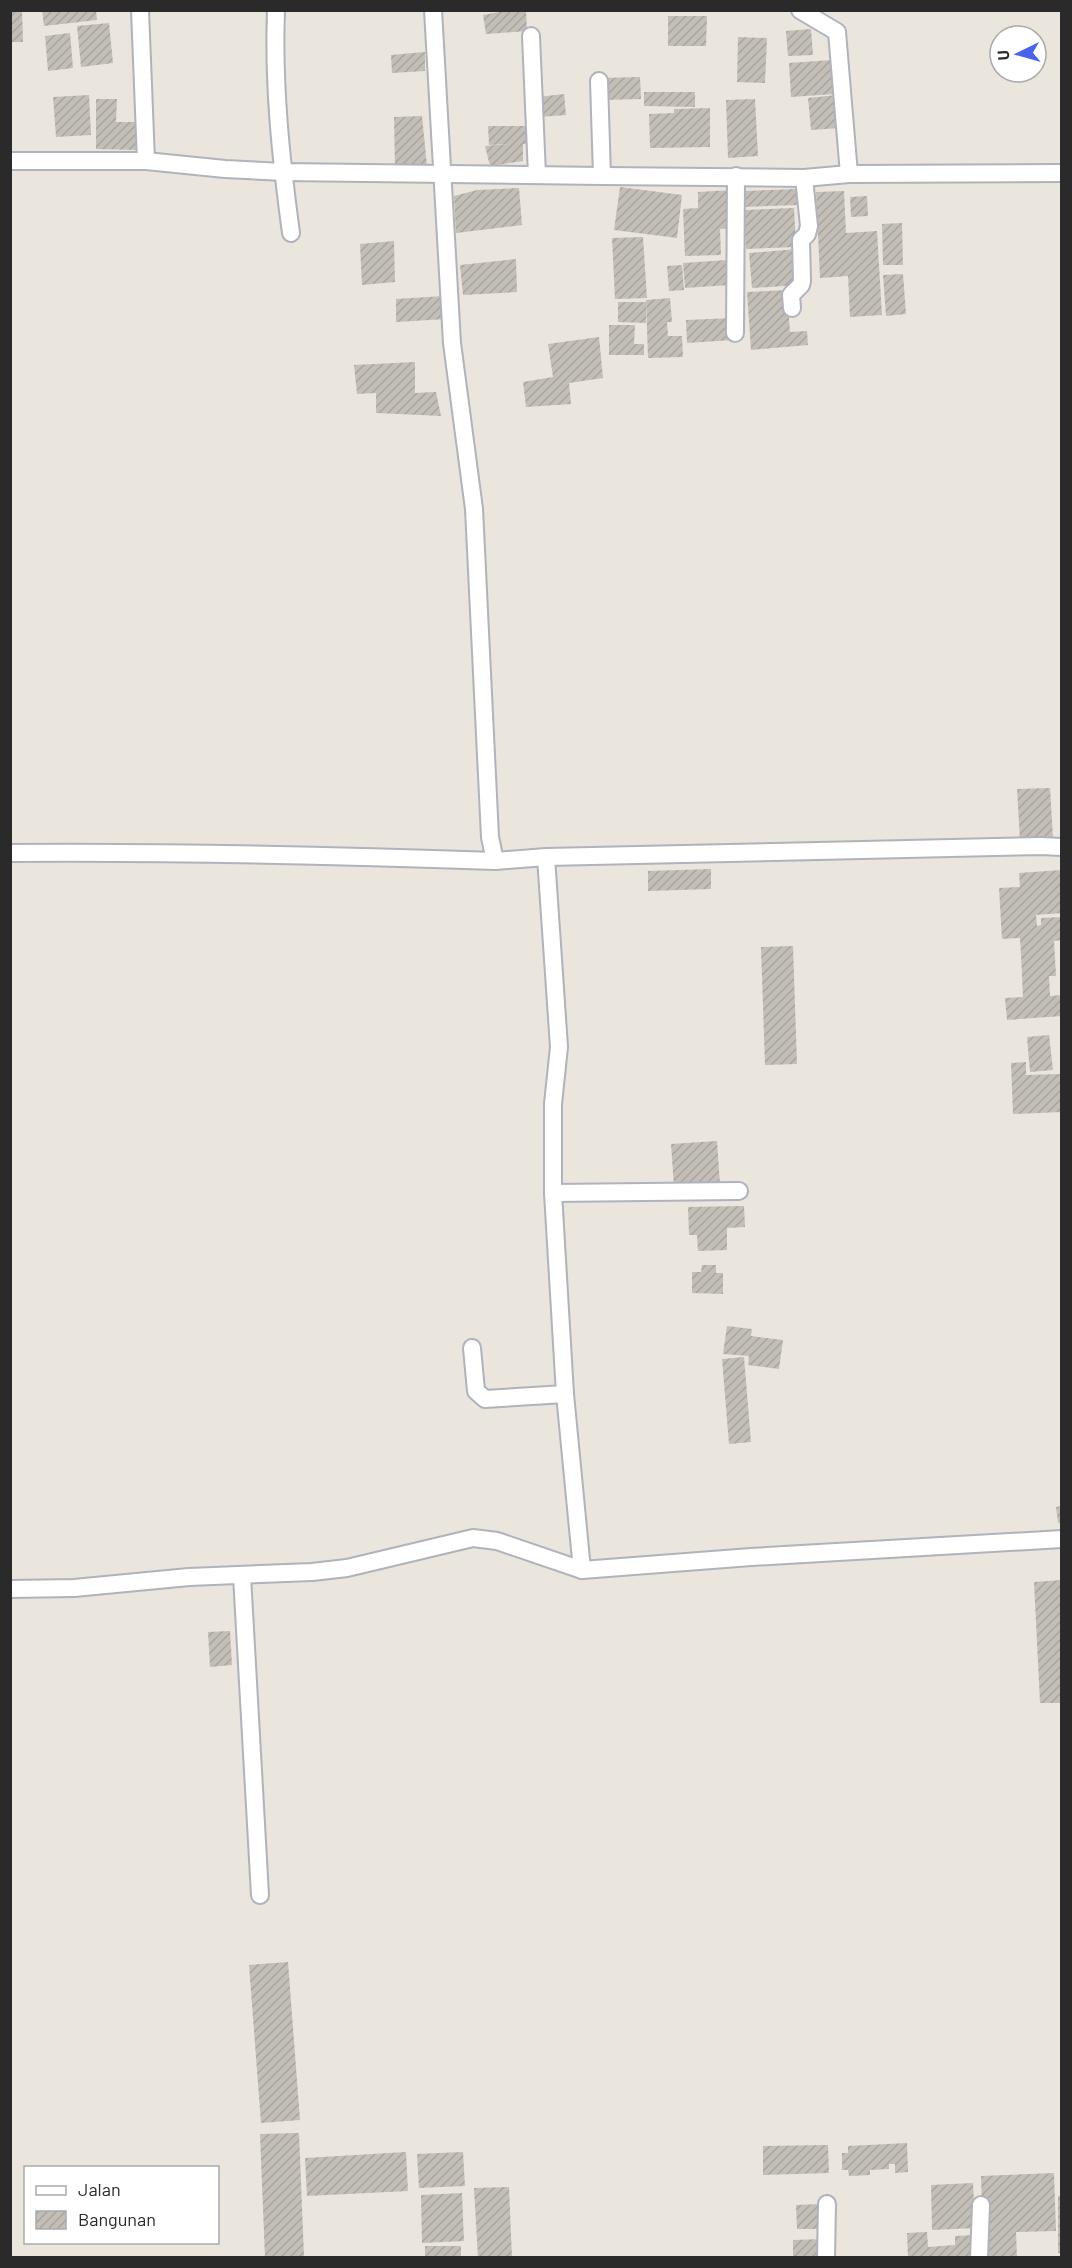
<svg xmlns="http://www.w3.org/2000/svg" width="1072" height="2268" viewBox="0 0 1072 2268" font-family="Barlow,sans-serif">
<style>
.building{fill:url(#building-hatch)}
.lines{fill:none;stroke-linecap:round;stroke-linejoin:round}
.minor-casing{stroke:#b0b2bc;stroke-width:20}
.minor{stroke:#fff;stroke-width:16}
</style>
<defs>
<pattern id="building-hatch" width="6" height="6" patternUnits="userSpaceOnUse" patternTransform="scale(1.5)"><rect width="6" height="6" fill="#c3bfb8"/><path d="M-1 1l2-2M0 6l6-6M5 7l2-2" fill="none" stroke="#a8a49e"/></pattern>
</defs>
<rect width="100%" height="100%" fill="#eae5dd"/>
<g class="building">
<polygon points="10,10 22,10 23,42 10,42"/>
<polygon points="42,10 96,10 97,20 44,26"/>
<polygon points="510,10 526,10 527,31 486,34 483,15"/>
<polygon points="668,16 707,16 706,46 668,46"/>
<polygon points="109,23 113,63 81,67 77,26"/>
<polygon points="811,29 813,55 788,56 786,31"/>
<polygon points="70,33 73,68 48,71 45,36"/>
<polygon points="738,37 767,38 765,83 737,82"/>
<polygon points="425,52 425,71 392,73 391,55"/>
<polygon points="832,60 835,94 791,97 789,63"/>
<polygon points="640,77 641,99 603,100 602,78"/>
<polygon points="644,92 695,92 695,107 644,106"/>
<polygon points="564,94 566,115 538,117 538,97"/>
<polygon points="89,95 91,135 56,137 53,97"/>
<polygon points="837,95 840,128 811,130 808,98"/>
<polygon points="96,99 117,99 116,122 137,122 136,150 96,149"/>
<polygon points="755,99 758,156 728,158 726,100"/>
<polygon points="710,108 710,147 650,148 649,114 674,113 674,109"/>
<polygon points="422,116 427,166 395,169 394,117"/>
<polygon points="488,126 526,126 526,144 523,144 523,161 490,166 485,146 509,144 489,145"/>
<polygon points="620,187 682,195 677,238 614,230"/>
<polygon points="519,188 522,225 456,233 454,196 477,190"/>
<polygon points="796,189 797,205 743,207 742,191"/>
<polygon points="733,190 734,228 720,229 721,255 685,256 683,209 698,208 698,192"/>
<polygon points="844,191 846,233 877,231 882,315 850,317 848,276 820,278 816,192"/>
<polygon points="867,196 868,216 851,217 850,197"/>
<polygon points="794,208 796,247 746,249 744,210"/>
<polygon points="902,223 903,265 883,265 882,224"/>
<polygon points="643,237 647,298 615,299 612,238"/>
<polygon points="394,241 395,282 362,285 360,244"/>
<polygon points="797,249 800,285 752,288 749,253"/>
<polygon points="516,259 517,292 463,295 460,265"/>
<polygon points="727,260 729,285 685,288 683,263"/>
<polygon points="682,265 684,290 669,291 667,266"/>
<polygon points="903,274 906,314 886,316 883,275"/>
<polygon points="787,290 790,332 807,331 808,345 751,350 747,292"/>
<polygon points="444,296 446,319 396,322 396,299"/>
<polygon points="670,298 672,322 667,322 668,336 682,336 683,357 648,358 646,300"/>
<polygon points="618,302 646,302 646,323 618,322"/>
<polygon points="732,318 733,340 687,343 686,320"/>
<polygon points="609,325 635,325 634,344 644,344 644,355 609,355"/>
<polygon points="599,337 603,378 569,383 571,404 526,407 523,382 553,377 548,344"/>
<polygon points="415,362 415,393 436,392 441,416 376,413 376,393 357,394 354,365"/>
<polygon points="1050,788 1053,838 1020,840 1017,789"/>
<polygon points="711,869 711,889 648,891 648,871"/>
<polygon points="1062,870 1062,913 1036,915 1037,926 1041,925 1041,918 1062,917 1062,940 1054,941 1056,976 1049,976 1050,996 1062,995 1062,1016 1007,1020 1005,998 1023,997 1021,954 1020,938 1002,939 999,888 1020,887 1019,873"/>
<polygon points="793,946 797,1064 765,1065 761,947"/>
<polygon points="1049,1035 1053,1070 1030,1072 1027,1037"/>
<polygon points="1026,1062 1026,1075 1060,1074 1062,1112 1013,1114 1011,1063"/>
<polygon points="717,1141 720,1184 674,1187 671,1144"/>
<polygon points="744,1206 745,1227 727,1228 727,1250 698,1251 697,1235 689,1235 688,1207"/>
<polygon points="702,1265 716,1265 716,1273 723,1273 723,1294 692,1293 692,1272 701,1272"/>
<polygon points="727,1326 752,1329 751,1336 783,1340 779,1369 748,1365 749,1356 723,1354"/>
<polygon points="744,1357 751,1442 729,1444 722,1359"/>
<polygon points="1062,1506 1062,1522 1058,1523 1056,1507"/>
<polygon points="1062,1580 1062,1703 1040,1703 1034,1582"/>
<polygon points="230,1631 232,1665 210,1667 208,1632"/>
<polygon points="288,1962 300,2120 261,2123 249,1965"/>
<polygon points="299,2133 304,2256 265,2258 260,2134"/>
<polygon points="907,2143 908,2172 895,2173 895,2164 889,2164 889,2169 870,2170 870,2175 849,2176 848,2170 842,2170 842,2153 848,2153 848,2146"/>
<polygon points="828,2145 829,2173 763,2175 763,2146"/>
<polygon points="406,2152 408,2191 307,2196 305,2158"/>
<polygon points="463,2152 465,2186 419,2188 417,2154"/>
<polygon points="1054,2173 1056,2231 1016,2232 1017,2258 984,2258 981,2176"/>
<polygon points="973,2183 975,2228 932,2230 931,2185"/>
<polygon points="509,2187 512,2258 478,2258 474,2188"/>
<polygon points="462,2193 464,2241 422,2243 421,2195"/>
<rect x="1058" y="2196" width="4" height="57"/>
<polygon points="820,2204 821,2229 797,2229 796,2205"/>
<polygon points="927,2232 928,2247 955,2245 955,2236 974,2235 975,2258 908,2258 907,2233"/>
<polygon points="824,2239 824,2258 793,2258 793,2240"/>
<rect x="425" y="2246" width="36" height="12"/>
</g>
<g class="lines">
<defs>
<g id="minor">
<polyline points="140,10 146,161"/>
<path d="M276,10c-3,75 5,149 15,223"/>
<polyline points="433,10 452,343 474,509 490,837 495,861 546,857 1041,846 1062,847"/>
<polyline points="800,10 837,32 849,174"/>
<polyline points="531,36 537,175"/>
<polyline points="599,81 602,176"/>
<polyline points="10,161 146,161 225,169 283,172 602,176 804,178 849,174 1062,173"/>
<polyline points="792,308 791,295 801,285 802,281 801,240 807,234 809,226 804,178"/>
<polyline points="735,333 736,176"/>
<path d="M10,853c162,-1 323,2 485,8"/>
<polyline points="546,857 559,1047 553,1104 553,1193 565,1394 582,1570"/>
<polyline points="553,1193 739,1191"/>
<polyline points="472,1348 476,1391 485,1399 565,1394"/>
<polyline points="242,1576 260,1895"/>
<polyline points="10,1589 74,1588 189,1577 312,1572 347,1568 473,1538 497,1541 582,1570 751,1557 1062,1539"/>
<polyline points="826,2258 827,2204"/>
<polyline points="979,2258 981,2205"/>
</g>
</defs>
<use href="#minor" class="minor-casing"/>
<use href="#minor" class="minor"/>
</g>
<rect width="1072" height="2268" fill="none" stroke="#2a2a2a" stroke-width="24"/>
<rect x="24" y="2166" width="195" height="78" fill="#ffffff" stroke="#aaaaaa" stroke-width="1.5"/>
<rect x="36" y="2186" width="30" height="9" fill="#ffffff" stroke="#aaaaaa" stroke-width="1.5"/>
<text x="78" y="2196" font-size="18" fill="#2a2a2a">Jalan</text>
<rect x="36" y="2211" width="30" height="18" fill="url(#building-hatch)" stroke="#aaaaaa" stroke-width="1.5"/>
<text x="78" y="2226" font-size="18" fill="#2a2a2a">Bangunan</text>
<g transform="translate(1018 54) rotate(265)"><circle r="28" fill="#ffffff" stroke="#aaaaaa" stroke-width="1.5"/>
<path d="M0-4.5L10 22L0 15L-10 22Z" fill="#4b63e9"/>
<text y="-9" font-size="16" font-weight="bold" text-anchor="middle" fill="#2a2a2a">U</text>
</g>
</svg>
